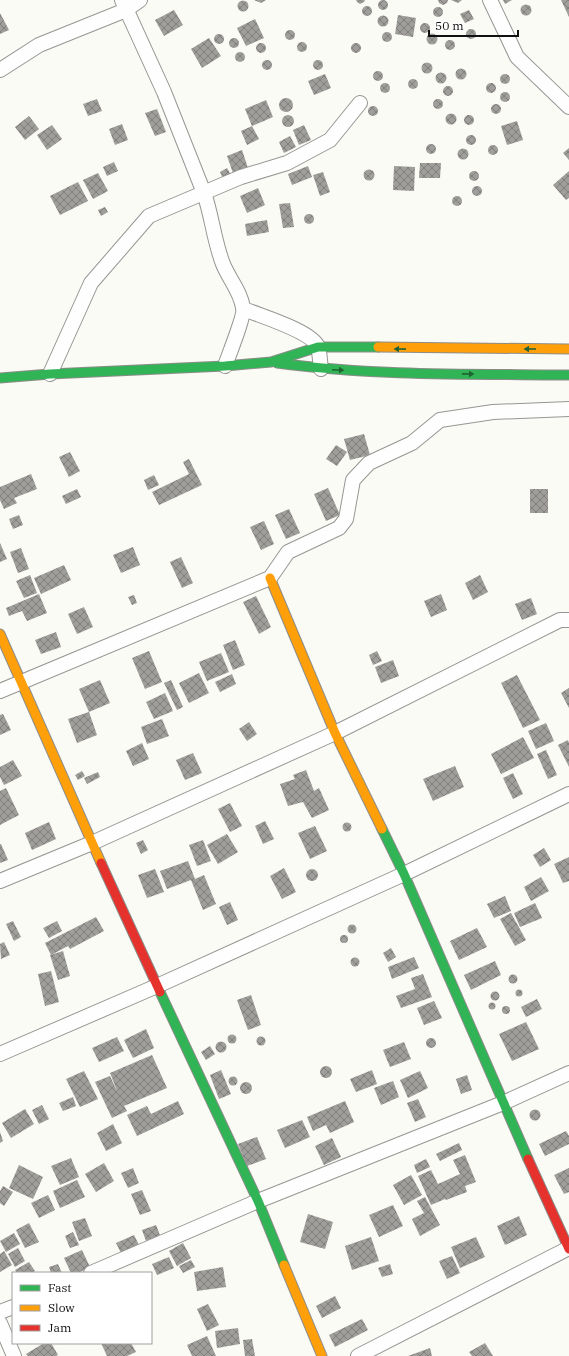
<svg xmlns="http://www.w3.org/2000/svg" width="569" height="1356" viewBox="0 0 569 1356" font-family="'IBM Plex Serif',serif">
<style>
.building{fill:url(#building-cross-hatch)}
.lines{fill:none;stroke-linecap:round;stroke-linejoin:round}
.street-casing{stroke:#969694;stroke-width:16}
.fast-casing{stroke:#8c8c8a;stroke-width:11}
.slow-casing{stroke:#8c8c8a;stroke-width:11}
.jam-casing{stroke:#8c8c8a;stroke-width:11}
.street{stroke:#fefefe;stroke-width:14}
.fast{stroke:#30b455;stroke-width:9}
.slow{stroke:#ff9f0a;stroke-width:9}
.jam{stroke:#e5322d;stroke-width:9}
.oneway{fill:#206232}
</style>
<defs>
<pattern id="building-cross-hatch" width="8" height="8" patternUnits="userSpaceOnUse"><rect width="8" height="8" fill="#9f9e9b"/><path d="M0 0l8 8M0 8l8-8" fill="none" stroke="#807f7d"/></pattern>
</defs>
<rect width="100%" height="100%" fill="#fbfbf6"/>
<g class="building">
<circle cx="383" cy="5" r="5"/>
<polygon points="254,0 266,0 261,3"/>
<polygon points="356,0 365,0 364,2 360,4 357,2"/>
<polygon points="438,0 448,0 447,3 443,5 439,3"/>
<polygon points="451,0 462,0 458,3"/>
<polygon points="503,0 512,0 505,4"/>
<polygon points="561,0 569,0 569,17"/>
<circle cx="243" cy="6" r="5.5"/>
<circle cx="526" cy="10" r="5.5"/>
<circle cx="367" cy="11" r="5"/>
<circle cx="438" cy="12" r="5"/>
<polygon points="174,10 183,25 164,36 155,20"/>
<polygon points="469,10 474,19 465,23 460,14"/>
<polygon points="0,13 9,30 0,34"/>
<polygon points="398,15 416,18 413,37 395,34"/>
<circle cx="383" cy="21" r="5.5"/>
<polygon points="255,19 264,38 246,46 237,28"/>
<circle cx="425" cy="28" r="5"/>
<circle cx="471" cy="34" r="5"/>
<circle cx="290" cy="35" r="5"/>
<circle cx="387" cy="37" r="5"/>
<circle cx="432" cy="39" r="5.5"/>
<circle cx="219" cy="39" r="5"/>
<circle cx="234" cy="43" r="5"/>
<polygon points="209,38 221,56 202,68 191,49"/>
<circle cx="450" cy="45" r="5"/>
<circle cx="302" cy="47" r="5"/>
<circle cx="356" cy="48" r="5"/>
<circle cx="261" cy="48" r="5"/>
<circle cx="240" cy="57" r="5"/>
<circle cx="318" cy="65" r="5"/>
<circle cx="267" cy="65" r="5"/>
<circle cx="427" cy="68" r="5.5"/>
<circle cx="461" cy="74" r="5.5"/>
<circle cx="378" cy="76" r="5"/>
<circle cx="441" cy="78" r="5.5"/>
<circle cx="505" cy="79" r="5"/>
<polygon points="325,74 331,88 314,95 308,81"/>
<circle cx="413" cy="84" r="5"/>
<circle cx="491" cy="88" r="5"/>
<circle cx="385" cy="88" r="5"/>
<circle cx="448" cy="91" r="5"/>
<circle cx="505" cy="97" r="5"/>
<circle cx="286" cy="105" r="7"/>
<circle cx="438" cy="104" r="5"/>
<polygon points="97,99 102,111 88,116 83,104"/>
<polygon points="266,100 273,117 252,126 245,109"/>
<circle cx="496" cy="109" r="5"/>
<circle cx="373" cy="111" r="5"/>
<polygon points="157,109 166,132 155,136 145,113"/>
<circle cx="451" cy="119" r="5.5"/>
<circle cx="469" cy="120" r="5"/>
<circle cx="288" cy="121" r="6"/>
<polygon points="29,116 39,129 25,140 15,127"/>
<polygon points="517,121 523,140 507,145 501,126"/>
<polygon points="122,124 128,140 115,145 109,129"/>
<polygon points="52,125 62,139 47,150 37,135"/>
<polygon points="304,125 311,140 299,145 293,130"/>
<polygon points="252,126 259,139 247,145 241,131"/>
<circle cx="471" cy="140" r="5"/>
<polygon points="290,136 296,147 284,153 279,142"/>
<circle cx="431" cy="149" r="5"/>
<circle cx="493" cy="150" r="5"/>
<polygon points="569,148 569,160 563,153"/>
<circle cx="463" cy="154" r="5.5"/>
<polygon points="242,150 248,168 233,173 227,156"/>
<polygon points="114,162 118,171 107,176 103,167"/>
<polygon points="420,163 441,163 440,178 419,178"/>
<polygon points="308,166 312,177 292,185 288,174"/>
<polygon points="394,166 415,167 414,191 393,190"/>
<polygon points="227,168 231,175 223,179 220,172"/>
<circle cx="369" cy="175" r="5.5"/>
<circle cx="474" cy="176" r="5"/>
<polygon points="569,171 569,198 566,200 553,185"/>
<polygon points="323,172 330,192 320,196 313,175"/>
<polygon points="98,173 108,191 93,199 83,180"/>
<polygon points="78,182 88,201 60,215 50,196"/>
<circle cx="477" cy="191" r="5"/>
<polygon points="258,188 265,205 247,213 240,196"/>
<circle cx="457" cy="201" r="5"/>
<polygon points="290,203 294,227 283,228 279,204"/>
<polygon points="105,207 108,212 101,216 98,210"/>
<circle cx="309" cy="219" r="5"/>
<polygon points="267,220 269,232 247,236 245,224"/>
<polygon points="364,434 370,455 350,460 344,439"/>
<polygon points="336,445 347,452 337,466 326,459"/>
<polygon points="70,452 80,471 69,477 59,457"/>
<polygon points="189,459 202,485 159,505 152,492 189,474 183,462"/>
<polygon points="31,474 37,489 14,498 17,503 4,509 0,500 0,487"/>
<polygon points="154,475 159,485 148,490 144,480"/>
<polygon points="328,488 340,515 326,521 314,494"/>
<polygon points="77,489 81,497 66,504 62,496"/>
<rect x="530" y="489" width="18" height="24"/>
<polygon points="289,509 300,533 286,539 275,515"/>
<polygon points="19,515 23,525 13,529 9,519"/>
<polygon points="264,521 274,544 261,550 250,527"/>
<polygon points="0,543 7,559 0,562"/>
<polygon points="133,547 140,565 121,573 113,555"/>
<polygon points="21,548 29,569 18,573 10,552"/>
<polygon points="181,557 193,583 182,588 170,562"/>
<polygon points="64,565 71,580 41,594 34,578"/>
<polygon points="30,575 37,593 24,598 16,581"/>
<polygon points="480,575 488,592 473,600 465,583"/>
<polygon points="39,594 47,613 27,621 22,611 9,616 6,608"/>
<polygon points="441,594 447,610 431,617 424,601"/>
<polygon points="134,595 137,603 132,605 128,597"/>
<polygon points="256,596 271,627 259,634 243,602"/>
<polygon points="531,598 537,614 522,620 515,604"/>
<polygon points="84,607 93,627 77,634 68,614"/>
<polygon points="56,632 61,647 41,654 35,640"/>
<polygon points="235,640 245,665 233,670 223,645"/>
<polygon points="149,651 162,682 145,689 132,658"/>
<polygon points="377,651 382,661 373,665 369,655"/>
<polygon points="221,653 229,672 207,681 199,662"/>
<polygon points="393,660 399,676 381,683 375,667"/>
<polygon points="199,673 209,693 189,703 179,683"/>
<polygon points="232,674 236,684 220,692 215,682"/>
<polygon points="517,675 540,720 523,728 501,683"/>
<polygon points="100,680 110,703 89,712 79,689"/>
<polygon points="171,680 183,707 177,710 164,683"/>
<polygon points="569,688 569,708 561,693"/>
<polygon points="165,693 173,711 154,719 146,702"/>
<polygon points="89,712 97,735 77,743 68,719"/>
<polygon points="3,714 11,730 0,735 0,715"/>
<polygon points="162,719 169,736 147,744 141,727"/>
<polygon points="249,722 257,734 247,741 239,729"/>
<polygon points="546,723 554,741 536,749 528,731"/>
<polygon points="523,737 534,758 501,774 491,754"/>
<polygon points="568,740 569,743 569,767 558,745"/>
<polygon points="142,743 149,759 133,766 126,751"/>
<polygon points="546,750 557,775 548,779 537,754"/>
<polygon points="193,753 202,773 185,780 176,760"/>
<polygon points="13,760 22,776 4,785 0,777 0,767"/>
<polygon points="455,766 464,787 433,801 423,779"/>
<polygon points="306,770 314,791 319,788 329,810 312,818 303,802 288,806 280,784 295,779 293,775"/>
<polygon points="82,771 85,776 78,780 75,775"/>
<polygon points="98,772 100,777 87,784 84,778"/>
<polygon points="513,773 523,794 513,799 503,778"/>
<polygon points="6,788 19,815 0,825 0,791"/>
<polygon points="230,803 242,826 230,832 218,809"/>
<polygon points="265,821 274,839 263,844 255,826"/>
<polygon points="49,822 56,839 32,850 25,833"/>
<circle cx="347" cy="827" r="4.5"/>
<polygon points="315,826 327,851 310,859 298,833"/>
<polygon points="227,834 238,852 218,864 207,845"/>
<polygon points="143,840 148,850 141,854 136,843"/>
<polygon points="203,840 211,861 197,866 189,845"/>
<polygon points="0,844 1,844 8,860 0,863"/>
<polygon points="544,848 551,860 540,867 533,855"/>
<polygon points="569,857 569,881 563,883 554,864"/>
<polygon points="188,861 195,879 204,875 216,904 203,910 191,880 167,889 160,871"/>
<polygon points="284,868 296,892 282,899 270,876"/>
<circle cx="312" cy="875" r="6"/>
<polygon points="155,869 164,892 147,898 138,875"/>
<polygon points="541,877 549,891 531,901 524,887"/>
<polygon points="505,896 511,911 494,918 487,904"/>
<polygon points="230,902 238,920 227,925 219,907"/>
<polygon points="535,903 542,918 520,927 514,913"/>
<polygon points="511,913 526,940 515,946 500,919"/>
<polygon points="96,917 104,931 70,949 68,946 51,955 45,943"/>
<polygon points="13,921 21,937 14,941 6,924"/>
<polygon points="57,921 62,931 49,938 43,928"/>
<circle cx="352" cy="929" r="4.5"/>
<polygon points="477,928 487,947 459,960 450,941"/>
<circle cx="344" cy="939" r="4"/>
<polygon points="4,942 10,955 1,959 0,944"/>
<polygon points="391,948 396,957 388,962 383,953"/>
<polygon points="63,951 70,976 58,980 50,955"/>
<polygon points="414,957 419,968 392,979 388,967"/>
<circle cx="355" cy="962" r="4.5"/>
<polygon points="495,961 501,975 471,990 464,975"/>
<polygon points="51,971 59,1002 45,1006 38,974"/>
<polygon points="423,974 432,997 401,1008 396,996 415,989 411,978"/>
<circle cx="513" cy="979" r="4.5"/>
<circle cx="519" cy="993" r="3.5"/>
<circle cx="495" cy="996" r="4.5"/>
<polygon points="251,995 261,1025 248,1030 237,1000"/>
<polygon points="537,999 542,1009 526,1017 521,1007"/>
<polygon points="434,1001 442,1018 424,1025 417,1008"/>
<circle cx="492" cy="1006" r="3.5"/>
<circle cx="506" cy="1010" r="4"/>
<polygon points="526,1022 539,1049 512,1061 499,1034"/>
<polygon points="146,1029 154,1048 133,1058 124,1040"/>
<circle cx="232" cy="1039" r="4.5"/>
<circle cx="261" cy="1041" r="4.5"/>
<polygon points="117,1037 124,1051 99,1062 92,1048"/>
<circle cx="431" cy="1043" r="5"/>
<circle cx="221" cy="1047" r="5.5"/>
<polygon points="404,1042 411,1059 390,1067 383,1050"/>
<polygon points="210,1046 215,1054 206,1060 201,1052"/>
<polygon points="152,1055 167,1088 124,1106 127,1111 112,1118 95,1082 110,1076 118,1093 110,1073"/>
<circle cx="326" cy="1072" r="6"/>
<polygon points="221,1070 231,1094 219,1099 210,1075"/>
<polygon points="372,1070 377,1084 356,1092 350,1079"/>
<polygon points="84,1071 98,1099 80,1107 66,1079"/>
<polygon points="420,1071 428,1088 408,1098 400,1080"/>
<polygon points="467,1075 472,1090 461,1094 456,1079"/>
<circle cx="233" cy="1081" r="4.5"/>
<polygon points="393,1081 399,1097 381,1105 374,1088"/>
<circle cx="246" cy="1088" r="6"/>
<polygon points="73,1097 76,1106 63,1111 59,1103"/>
<polygon points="418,1099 426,1117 415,1122 407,1103"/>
<polygon points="178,1101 184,1114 137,1136 127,1115 147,1106 151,1114"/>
<polygon points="345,1101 354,1122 330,1133 326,1125 313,1131 307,1117"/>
<polygon points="42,1105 49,1119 39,1124 32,1110"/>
<polygon points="25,1109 34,1124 11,1138 2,1123"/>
<circle cx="535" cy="1115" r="5.5"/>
<polygon points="302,1120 310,1137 285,1148 277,1130"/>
<polygon points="113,1124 122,1143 106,1151 97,1133"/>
<polygon points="566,1131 569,1136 569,1144 545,1156 539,1144"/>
<polygon points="0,1132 3,1141 0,1143"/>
<polygon points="257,1137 266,1159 247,1166 238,1144"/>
<polygon points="332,1138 341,1157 324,1165 315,1146"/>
<polygon points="459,1143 462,1150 440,1161 436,1154"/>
<polygon points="465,1155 476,1182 465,1186 467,1192 446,1200 445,1199 431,1205 418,1176 431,1170 438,1184 460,1174 453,1160"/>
<polygon points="71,1158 79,1177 60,1185 51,1166"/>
<polygon points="426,1159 430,1167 417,1173 414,1165"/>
<polygon points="104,1163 114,1181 96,1192 85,1174"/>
<polygon points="19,1165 43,1177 33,1199 9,1188"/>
<polygon points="133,1168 139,1183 128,1188 121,1173"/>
<polygon points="569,1168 569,1192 564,1194 554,1175"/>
<polygon points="411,1175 422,1195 404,1205 393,1185"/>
<polygon points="77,1180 85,1197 60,1208 53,1191"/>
<polygon points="3,1186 13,1192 4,1206 0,1203 0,1191"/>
<polygon points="142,1190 151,1211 140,1215 131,1194"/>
<polygon points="48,1195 55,1210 39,1218 31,1203"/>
<polygon points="425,1197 440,1225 420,1236 412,1219 424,1213 417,1201"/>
<polygon points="393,1205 403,1226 379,1237 369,1215"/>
<polygon points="308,1214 333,1222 325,1249 300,1242"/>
<polygon points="519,1216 527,1235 505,1245 497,1226"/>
<polygon points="85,1218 92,1236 79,1241 72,1222"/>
<polygon points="29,1223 39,1242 25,1248 16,1230"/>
<polygon points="156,1225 160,1235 146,1241 142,1230"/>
<polygon points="73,1232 79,1245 70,1248 65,1236"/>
<polygon points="14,1233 20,1244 6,1252 0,1241"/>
<polygon points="134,1235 139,1245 121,1253 116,1243"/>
<polygon points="371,1237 379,1261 352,1270 345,1246"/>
<polygon points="476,1237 485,1257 460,1268 451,1247"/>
<polygon points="183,1243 191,1258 177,1266 169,1251"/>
<polygon points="18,1248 25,1261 15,1267 8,1254"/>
<polygon points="82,1250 90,1267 78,1273 71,1273 64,1258"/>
<polygon points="4,1251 12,1265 0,1272 0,1254"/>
<polygon points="452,1256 460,1273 447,1279 439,1261"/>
<polygon points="169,1257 174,1268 157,1275 152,1264"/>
<polygon points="191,1260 195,1267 183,1273 179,1266"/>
<polygon points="29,1262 35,1271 32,1273 17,1273 15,1270"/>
<polygon points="58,1264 62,1273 51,1273 49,1267"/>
<polygon points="390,1264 393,1274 382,1277 378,1268"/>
<polygon points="223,1267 226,1287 197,1291 194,1272"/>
<polygon points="335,1296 341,1308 322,1318 316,1306"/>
<polygon points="208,1304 219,1325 207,1331 197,1309"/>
<polygon points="362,1319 368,1330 335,1347 329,1335"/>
<polygon points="238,1328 240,1344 217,1348 215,1331"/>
<polygon points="207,1336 216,1356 192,1356 187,1345"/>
<polygon points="252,1339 255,1356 245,1356 243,1340"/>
<polygon points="44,1343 51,1343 58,1355 56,1356 28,1356 26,1354"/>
<polygon points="101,1343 131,1343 136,1352 127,1356 107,1356"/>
<polygon points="485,1343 493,1356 472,1356 469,1352"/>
<polygon points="430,1348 432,1356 408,1356"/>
</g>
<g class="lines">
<defs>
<g id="street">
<path d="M122,0l42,92 40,101c8,23 10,48 19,71 6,15 18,28 20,44 2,7 -15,49 -18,58"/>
<polyline points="490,0 517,57 569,107"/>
<polyline points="0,70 39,45 126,10 140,0"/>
<path d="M244,309c16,7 68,22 74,38 2,7 2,16 3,22"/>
<polyline points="50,374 91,283 149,216 241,177 287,163 330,140 360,103"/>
<polyline points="0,691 270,578 288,552 339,528 346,519 353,480 369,463 412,443 440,420 493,412 569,409"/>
<polyline points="0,881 92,843 335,733 560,620 569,620"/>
<polyline points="0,1054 157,986 404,874 569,794"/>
<polyline points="91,1273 258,1201 503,1103 569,1073"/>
<polyline points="0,1312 13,1307"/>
<polyline points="0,1323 14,1356"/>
<polyline points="358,1356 569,1248"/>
</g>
<g id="fast">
<path d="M277,363c97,13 195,11 292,12"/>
<polyline points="0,378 50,374 225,366 271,362 318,347 378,347"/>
<polyline points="382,829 404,874 528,1159"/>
<polyline points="160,992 258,1201 284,1265"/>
</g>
<g id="slow">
<polyline points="378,347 569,349"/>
<polyline points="270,578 335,733 382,829"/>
<polyline points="0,634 101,863"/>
<polyline points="284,1265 322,1356"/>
</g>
<g id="jam">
<polyline points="101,863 160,992"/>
<polyline points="528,1159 569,1249"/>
</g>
</defs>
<use href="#street" class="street-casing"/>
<use href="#fast" class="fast-casing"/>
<use href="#slow" class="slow-casing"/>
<use href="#jam" class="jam-casing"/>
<use href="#street" class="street"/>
<use href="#fast" class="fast"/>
<use href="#slow" class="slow"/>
<use href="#jam" class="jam"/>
</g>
<defs><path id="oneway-solid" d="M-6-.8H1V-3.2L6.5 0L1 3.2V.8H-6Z"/></defs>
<g class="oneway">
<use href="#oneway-solid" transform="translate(400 349) rotate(-179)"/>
<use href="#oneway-solid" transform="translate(530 349) rotate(-180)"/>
<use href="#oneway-solid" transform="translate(338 370) rotate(2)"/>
<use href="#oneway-solid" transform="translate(468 374) rotate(1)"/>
</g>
<rect x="12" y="1272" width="140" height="72" fill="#ffffff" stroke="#9f9f9f"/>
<rect x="20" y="1285" width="20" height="6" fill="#30b455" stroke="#9f9f9f"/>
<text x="48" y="1292" font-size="12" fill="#101010">Fast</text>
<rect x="20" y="1305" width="20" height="6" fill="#ff9f0a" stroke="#9f9f9f"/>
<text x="48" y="1312" font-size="12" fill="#101010">Slow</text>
<rect x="20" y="1325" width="20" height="6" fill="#e5322d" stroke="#9f9f9f"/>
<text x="48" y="1332" font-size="12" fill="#101010">Jam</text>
<path d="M429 30v6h89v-6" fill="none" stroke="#101010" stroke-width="2"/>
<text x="435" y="30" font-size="12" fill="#101010" stroke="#ffffff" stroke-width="3" paint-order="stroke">50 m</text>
</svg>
